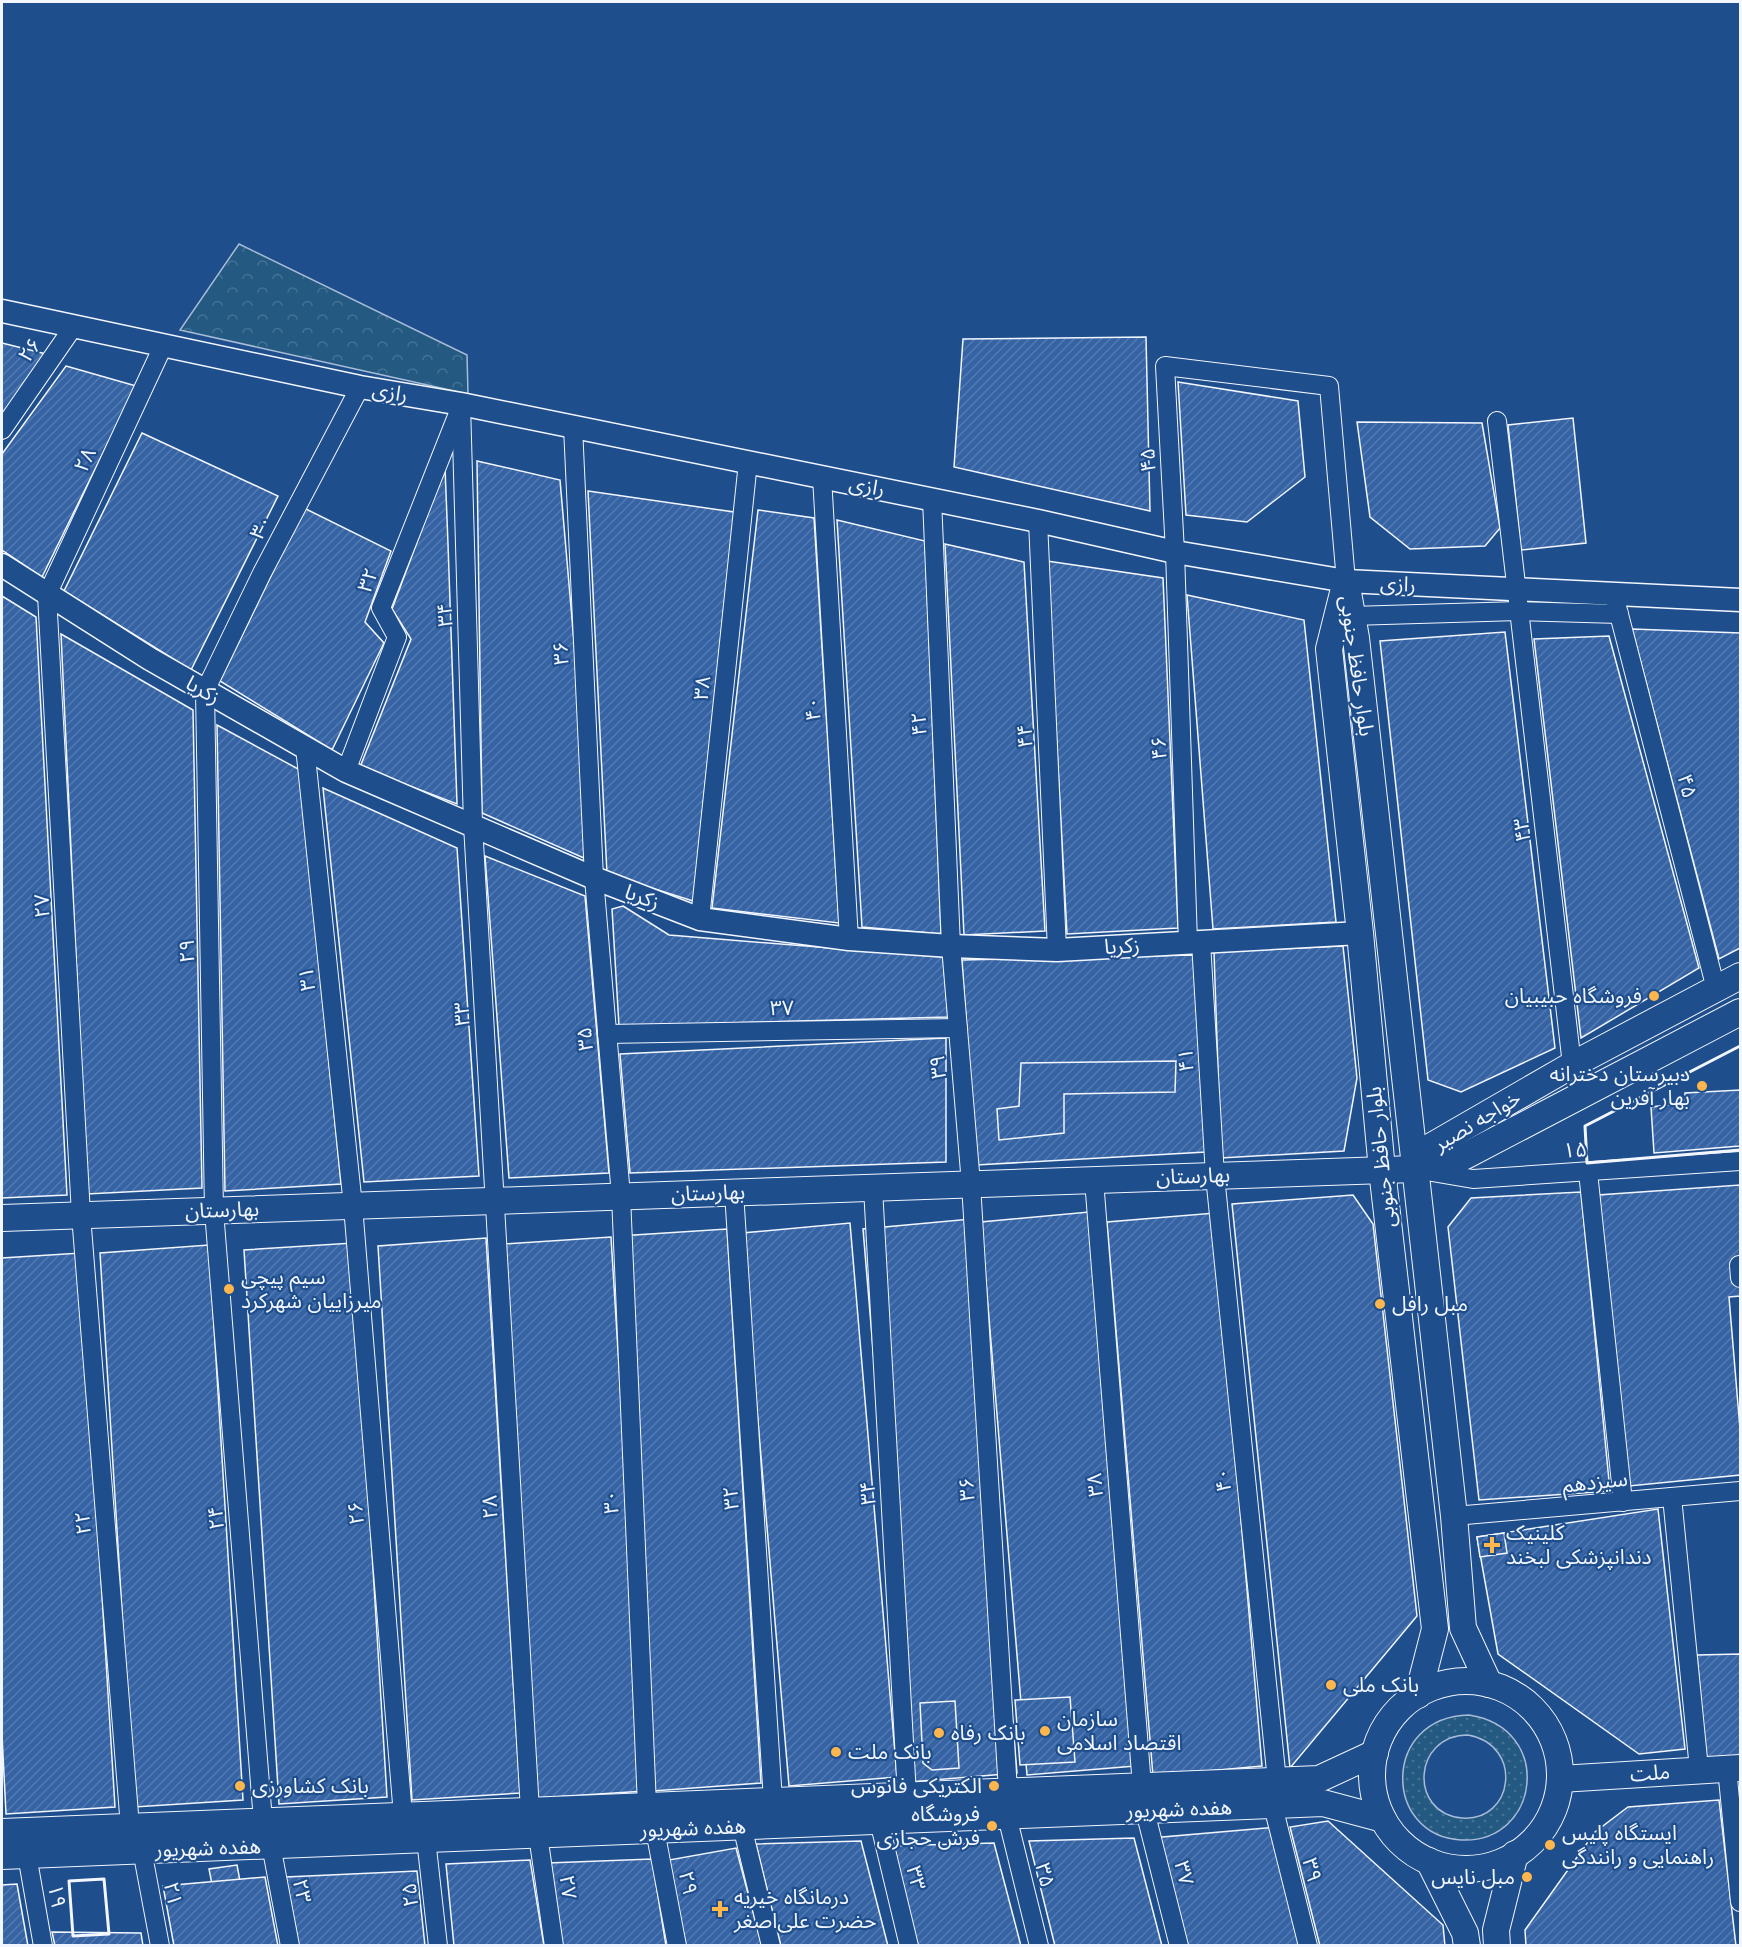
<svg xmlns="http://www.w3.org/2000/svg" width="1742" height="1947" viewBox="0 0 1742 1947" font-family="'DM Sans','Noto Sans Arabic',sans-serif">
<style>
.grass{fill:url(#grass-dots);stroke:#a8bbd7;stroke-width:1.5;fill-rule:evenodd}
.forest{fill:url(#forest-crowns);stroke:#a8bbd7;stroke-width:1.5}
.building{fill:url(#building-hatch);stroke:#f2f6ff;stroke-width:1.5}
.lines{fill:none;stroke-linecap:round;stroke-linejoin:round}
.minor-casing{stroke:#f2f6ff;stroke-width:20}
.tertiary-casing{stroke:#f2f6ff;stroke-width:25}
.secondary-casing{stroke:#f2f6ff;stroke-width:28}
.minor{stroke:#1f4e8c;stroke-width:18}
.tertiary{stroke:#1f4e8c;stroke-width:22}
.secondary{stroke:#1f4e8c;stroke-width:26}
.wall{stroke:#f2f6ff;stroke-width:3}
.poi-dot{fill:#ffb74d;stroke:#1f4e8c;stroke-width:2}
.labels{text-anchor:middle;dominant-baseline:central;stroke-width:4.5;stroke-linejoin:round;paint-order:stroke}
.street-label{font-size:21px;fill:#f2f6ff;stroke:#1f4e8c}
.poi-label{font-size:21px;fill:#f2f6ff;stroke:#1f4e8c;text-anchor:start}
</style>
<defs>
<pattern id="grass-dots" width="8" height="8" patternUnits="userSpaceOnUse" patternTransform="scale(1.5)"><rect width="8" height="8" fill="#245a82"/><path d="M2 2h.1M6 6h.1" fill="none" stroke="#447295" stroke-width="1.8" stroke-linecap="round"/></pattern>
<pattern id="forest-crowns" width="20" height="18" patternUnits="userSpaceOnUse" patternTransform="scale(1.5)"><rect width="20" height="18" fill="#245a82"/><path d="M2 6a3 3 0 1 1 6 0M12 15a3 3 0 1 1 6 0" fill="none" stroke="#447295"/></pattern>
<pattern id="building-hatch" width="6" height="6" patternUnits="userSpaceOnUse" patternTransform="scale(1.5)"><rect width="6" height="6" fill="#3563a3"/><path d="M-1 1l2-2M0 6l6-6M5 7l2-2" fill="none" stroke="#537ab1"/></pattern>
</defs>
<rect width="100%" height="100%" fill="#1f4e8c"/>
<path class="grass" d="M1469,1715c86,13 71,129 -8,125 -78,-4 -80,-123 8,-125zM1468,1735c56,10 46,87 -6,83 -54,-5 -49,-83 6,-83z"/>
<polygon class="forest" points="239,244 467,355 468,394 180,330"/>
<g class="building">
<polygon points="1146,337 1150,511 954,467 963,339"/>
<polygon points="2,343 46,354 2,415"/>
<polygon points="66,366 136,386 42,577 2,550 2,454"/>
<polygon points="1178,382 1298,401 1305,477 1247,522 1186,515"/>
<polygon points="1573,418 1586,543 1521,550 1508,425"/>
<polygon points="1357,422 1482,423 1500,528 1485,546 1410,549 1370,517"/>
<polygon points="142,433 278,496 191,670 64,591"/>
<polygon points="477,461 560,480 593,862 482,813"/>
<polygon points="445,467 448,544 457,804 360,767 411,639 392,609"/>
<polygon points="588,491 734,512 693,901 607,874"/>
<polygon points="304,508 391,551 365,622 384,643 332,750 220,681"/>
<polygon points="758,510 814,518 839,923 712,908"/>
<polygon points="837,520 925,541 941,934 862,927"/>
<polygon points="945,544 1024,562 1045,931 964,935"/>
<polygon points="1047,561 1163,578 1178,928 1067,934"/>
<polygon points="1187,595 1304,620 1336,922 1213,929"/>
<polygon points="2,596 36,617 67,1195 2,1198"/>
<polygon points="1632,629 1740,633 1740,948 1719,959"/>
<polygon points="1505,632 1555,1048 1461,1092 1428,1080 1380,641"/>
<polygon points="61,634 193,710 202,1188 87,1194"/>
<polygon points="1609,636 1699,968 1581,1038 1534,639"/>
<polygon points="217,725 300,770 341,1184 225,1191"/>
<polygon points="323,788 457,848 479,1176 364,1182"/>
<polygon points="485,856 585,896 609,1173 509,1178"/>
<polygon points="623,906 669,935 943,957 948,1017 619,1026 612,909"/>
<polygon points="1343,946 1357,1078 1344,1151 1221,1158 1214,952"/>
<polygon points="1194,955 1206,1152 976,1165 962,960"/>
<polygon points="946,1038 946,1162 630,1173 620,1054"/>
<polygon points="1176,1061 1175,1092 1064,1094 1064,1133 999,1140 997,1109 1019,1106 1021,1063"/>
<polygon points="1740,1090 1740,1146 1654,1153 1651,1107 1685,1103 1685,1093"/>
<polygon points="1740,1185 1740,1296 1729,1297 1740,1429 1740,1475 1629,1486 1598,1195"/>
<polygon points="1581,1192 1610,1491 1479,1500 1448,1227 1471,1198"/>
<polygon points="1353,1195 1373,1224 1417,1616 1290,1768 1232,1204"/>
<polygon points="1089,1212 1135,1766 1027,1775 981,1222"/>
<polygon points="1215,1213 1262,1766 1153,1776 1107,1222"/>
<polygon points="971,1219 1017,1773 909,1782 863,1229"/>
<polygon points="850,1223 897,1777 789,1786 742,1233"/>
<polygon points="727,1229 761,1783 653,1791 619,1236"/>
<polygon points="611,1237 645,1791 537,1798 503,1244"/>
<polygon points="486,1238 520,1793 412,1800 378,1246"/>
<polygon points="353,1243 387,1797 279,1804 244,1250"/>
<polygon points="209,1245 243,1800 134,1807 100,1253"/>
<polygon points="81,1253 115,1807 6,1814 2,1735 2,1258"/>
<polygon points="1658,1509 1685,1749 1639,1754 1498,1654 1477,1537"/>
<polygon points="1504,1533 1507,1553 1480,1557 1477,1537"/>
<polygon points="1740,1654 1740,1757 1706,1759 1697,1655"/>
<polygon points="1070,1697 1075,1762 1020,1765 1015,1700"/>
<polygon points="955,1701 959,1768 932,1770 923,1763 920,1703"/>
<polygon points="1719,1800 1736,1946 1526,1946 1525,1930 1595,1832 1628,1807"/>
<polygon points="1328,1821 1443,1925 1445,1946 1320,1946 1290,1827"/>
<polygon points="1278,1827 1305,1946 1182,1946 1151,1838"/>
<polygon points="1134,1838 1162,1946 1055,1946 1029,1841"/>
<polygon points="861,1841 888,1946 781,1946 756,1844"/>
<polygon points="994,1843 1021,1946 914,1946 889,1846"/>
<polygon points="736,1848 762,1946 686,1946 669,1860"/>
<polygon points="652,1859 666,1946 561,1946 548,1863"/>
<polygon points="530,1860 544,1946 454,1946 446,1864"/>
<polygon points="237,1865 252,1946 224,1946 209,1869"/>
<polygon points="417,1871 425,1946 299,1946 286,1877"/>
<polygon points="265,1877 278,1946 174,1946 163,1886"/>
<polygon points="17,1884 28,1946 2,1946 2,1885"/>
<polygon points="52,1932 141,1933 143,1946 55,1946"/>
</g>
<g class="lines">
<defs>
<g id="minor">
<polyline points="461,404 473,825 530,1811"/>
<polyline points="1497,421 1572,1065"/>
<polyline points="573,427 594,878 621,1196 647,1806"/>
<polyline points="2,430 74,326"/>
<polyline points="822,477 849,939"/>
<polyline points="932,499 951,946 971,1184 1008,1791"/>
<polyline points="1038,521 1057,950"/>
<polyline points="1614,595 1716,989"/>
<polyline points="1351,616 1519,611 1619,614"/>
<polyline points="305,747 353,1206 403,1816"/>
<polyline points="346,771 397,637 381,608 459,411"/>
<polyline points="700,919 748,462"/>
<polyline points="1188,942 1175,552 1165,366 1329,386 1346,581"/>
<polyline points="1201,942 1215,1176 1277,1781"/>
<polyline points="607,1034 958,1028"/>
<polyline points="1426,1171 1473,1179 1740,1161"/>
<polyline points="1588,1172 1623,1502"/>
<polyline points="1094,1180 1142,1786"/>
<polyline points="873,1188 907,1796"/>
<polyline points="734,1192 773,1801"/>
<polyline points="1739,1265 1740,1278"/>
<polyline points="1672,1497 1699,1769"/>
<polyline points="1454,1516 1740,1491"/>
<polyline points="1727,1768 1740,1902"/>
<polyline points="1273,1806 1308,1946"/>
<polyline points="1145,1811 1179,1946"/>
<polyline points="1007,1816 1039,1946"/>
<polyline points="263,1821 214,1211 205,691 262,573 360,387"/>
<polyline points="879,1821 909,1946"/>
<polyline points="742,1826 771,1946"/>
<polyline points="130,1827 81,1215 47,595 164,344"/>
<polyline points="655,1830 677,1946"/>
<polyline points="538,1835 554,1946"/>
<polyline points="426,1839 438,1946"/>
<polyline points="271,1845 290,1946"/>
<polyline points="142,1850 160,1946"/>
<polyline points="27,1855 43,1946"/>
</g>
<g id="tertiary">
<polyline points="2,311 360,387 461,404 1038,521 1175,552 1346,581 1740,600"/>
<polyline points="2,565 150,659 346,771 594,878 700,919 849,939 951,946 1057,950 1360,933"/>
</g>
<g id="secondary">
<polyline points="1414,1169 1430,1147 1572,1065 1740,976"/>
<polyline points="2,1218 1414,1169 1441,1165 1465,1156 1740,1012"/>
<circle cx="1466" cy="1775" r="94"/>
<polyline points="1418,1695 1435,1629 1382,1170 1360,933 1329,649 1346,581 1356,638 1454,1516 1463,1628 1489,1684"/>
<polyline points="1560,1779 1740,1768"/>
<polyline points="2,1832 1319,1779 1375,1753"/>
<polyline points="2,1856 1323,1803 1383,1819"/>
<polyline points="1429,1861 1465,1933 1467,1946"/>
<polyline points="1497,1946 1496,1930 1515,1854"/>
</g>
</defs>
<use href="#minor" class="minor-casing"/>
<use href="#tertiary" class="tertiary-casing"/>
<use href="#secondary" class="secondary-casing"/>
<use href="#minor" class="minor"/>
<use href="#tertiary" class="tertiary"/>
<use href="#secondary" class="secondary"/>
<g class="wall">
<polyline points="1740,1046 1585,1126 1587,1163 1740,1150"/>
<polygon points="104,1879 109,1934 73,1936 69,1881"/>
</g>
</g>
<g class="poi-dot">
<circle cx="1654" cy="996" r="6"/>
<circle cx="1702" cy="1086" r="6"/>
<circle cx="229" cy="1289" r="6"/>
<circle cx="1380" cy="1304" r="6"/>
<path d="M1489 1536h6v6h6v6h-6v6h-6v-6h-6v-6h6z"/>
<circle cx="1331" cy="1685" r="6"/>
<circle cx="1045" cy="1731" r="6"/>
<circle cx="939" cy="1733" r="6"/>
<circle cx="836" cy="1752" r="6"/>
<circle cx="240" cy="1786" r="6"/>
<circle cx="994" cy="1786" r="6"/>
<circle cx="992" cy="1826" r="6"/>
<circle cx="1550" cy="1845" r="6"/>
<circle cx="1527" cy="1877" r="6"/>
<path d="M717 1900h6v6h6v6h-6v6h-6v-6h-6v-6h6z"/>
</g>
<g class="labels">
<g class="street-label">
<text transform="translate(30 350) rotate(-55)">۲۶</text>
<text transform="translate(390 392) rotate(10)">رازی</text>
<text transform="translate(85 460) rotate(-65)">۲۸</text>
<text transform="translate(1148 460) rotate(-93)">۴۵</text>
<text transform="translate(867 486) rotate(11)">رازی</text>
<text transform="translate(261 527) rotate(-62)">۳۰</text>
<text transform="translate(368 580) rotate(-69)">۳۲</text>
<text transform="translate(1398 584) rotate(3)">رازی</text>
<text transform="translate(445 615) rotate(-92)">۳۴</text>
<text transform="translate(561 653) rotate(-93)">۳۶</text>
<text transform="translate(1357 666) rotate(82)">بلوار حافظ جنوبی</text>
<text transform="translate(702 688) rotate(-84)">۳۸</text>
<text transform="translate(203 690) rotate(30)">زکریا</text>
<text transform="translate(813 709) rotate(-93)">۴۰</text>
<text transform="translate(919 724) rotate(-92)">۴۲</text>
<text transform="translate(1025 736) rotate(-93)">۴۴</text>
<text transform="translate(1159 748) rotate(-92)">۴۶</text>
<text transform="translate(1687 786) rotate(75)">۴۵</text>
<text transform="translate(1522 830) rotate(-97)">۴۳</text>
<text transform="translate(642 897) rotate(21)">زکریا</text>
<text transform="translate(42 906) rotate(-93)">۲۷</text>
<text transform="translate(1122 946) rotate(-3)">زکریا</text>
<text transform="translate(187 951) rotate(-91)">۲۹</text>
<text transform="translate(307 979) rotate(-96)">۳۱</text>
<text transform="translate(782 1008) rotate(-1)">۳۷</text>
<text transform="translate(462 1014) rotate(-93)">۳۳</text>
<text transform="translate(585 1039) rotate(-95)">۳۵</text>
<text transform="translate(1186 1060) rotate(-93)">۴۱</text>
<text transform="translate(938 1067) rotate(-95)">۳۹</text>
<text transform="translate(1477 1121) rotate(-31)">خواجه نصیر</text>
<text transform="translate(1575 1150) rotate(-4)">۱۵</text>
<text transform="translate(1381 1157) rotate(-96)">بلوار حافظ جنوبی</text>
<text transform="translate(1193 1176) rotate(-2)">بهارستان</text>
<text transform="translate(708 1193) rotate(-2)">بهارستان</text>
<text transform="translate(222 1210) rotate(-2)">بهارستان</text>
<text transform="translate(1223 1480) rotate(-96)">۴۰</text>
<text transform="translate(1595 1482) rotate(-6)">سیزدهم</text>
<text transform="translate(1095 1485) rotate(-95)">۳۸</text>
<text transform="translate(967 1489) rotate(-93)">۳۶</text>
<text transform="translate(868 1493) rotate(-93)">۳۴</text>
<text transform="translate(731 1498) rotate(-94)">۳۲</text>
<text transform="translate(611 1502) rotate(-92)">۳۰</text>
<text transform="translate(490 1507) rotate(-93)">۲۸</text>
<text transform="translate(356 1513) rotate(-95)">۲۶</text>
<text transform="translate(216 1518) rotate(-95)">۲۴</text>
<text transform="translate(83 1523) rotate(-95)">۲۲</text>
<text transform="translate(1650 1773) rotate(-4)">ملت</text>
<text transform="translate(1179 1809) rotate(-2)">هفده شهریور</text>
<text transform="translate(693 1828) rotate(-2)">هفده شهریور</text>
<text transform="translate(208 1848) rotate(-2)">هفده شهریور</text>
<text transform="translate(1312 1870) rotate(76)">۳۹</text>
<text transform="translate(1184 1873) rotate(76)">۳۷</text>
<text transform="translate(1045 1875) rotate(76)">۳۵</text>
<text transform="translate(916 1878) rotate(76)">۳۳</text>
<text transform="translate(688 1883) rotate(79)">۲۹</text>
<text transform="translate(568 1887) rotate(82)">۲۷</text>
<text transform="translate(302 1891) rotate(79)">۲۳</text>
<text transform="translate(173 1894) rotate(79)">۲۱</text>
<text transform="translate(410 1895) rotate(-96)">۲۵</text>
<text transform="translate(57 1896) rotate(80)">۱۹</text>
</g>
<g class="poi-label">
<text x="1642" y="996" text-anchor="end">فروشگاه حبیبیان</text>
<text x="1690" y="1074" text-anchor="end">دبیرستان دخترانه<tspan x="1690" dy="24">بهار آفرین</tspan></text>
<text x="241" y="1277">سیم پیچی<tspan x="241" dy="24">میرزاییان شهرکرد</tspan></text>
<text x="1392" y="1304">مبل رافل</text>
<text x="1506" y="1533">کلینیک<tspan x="1506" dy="24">دندانپزشکی لبخند</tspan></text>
<text x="1343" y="1685">بانک ملی</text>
<text x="1057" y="1719">سازمان<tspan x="1057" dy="24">اقتصاد اسلامی</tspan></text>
<text x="951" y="1733">بانک رفاه</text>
<text x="848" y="1752">بانک ملت</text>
<text x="252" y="1786">بانک کشاورزی</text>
<text x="982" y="1786" text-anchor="end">الکتریکی فانوس</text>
<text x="980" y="1814" text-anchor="end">فروشگاه<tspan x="980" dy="24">فرش حجازی</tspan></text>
<text x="1562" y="1833">ایستگاه پلیس<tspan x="1562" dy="24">راهنمایی و رانندگی</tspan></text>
<text x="1515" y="1877" text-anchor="end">مبل نایس</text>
<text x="734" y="1897">درمانگاه خیریه<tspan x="734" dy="24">حضرت علی‌اصغر</tspan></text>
</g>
</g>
<rect width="1742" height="1947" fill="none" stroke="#f2f6ff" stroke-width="6"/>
</svg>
